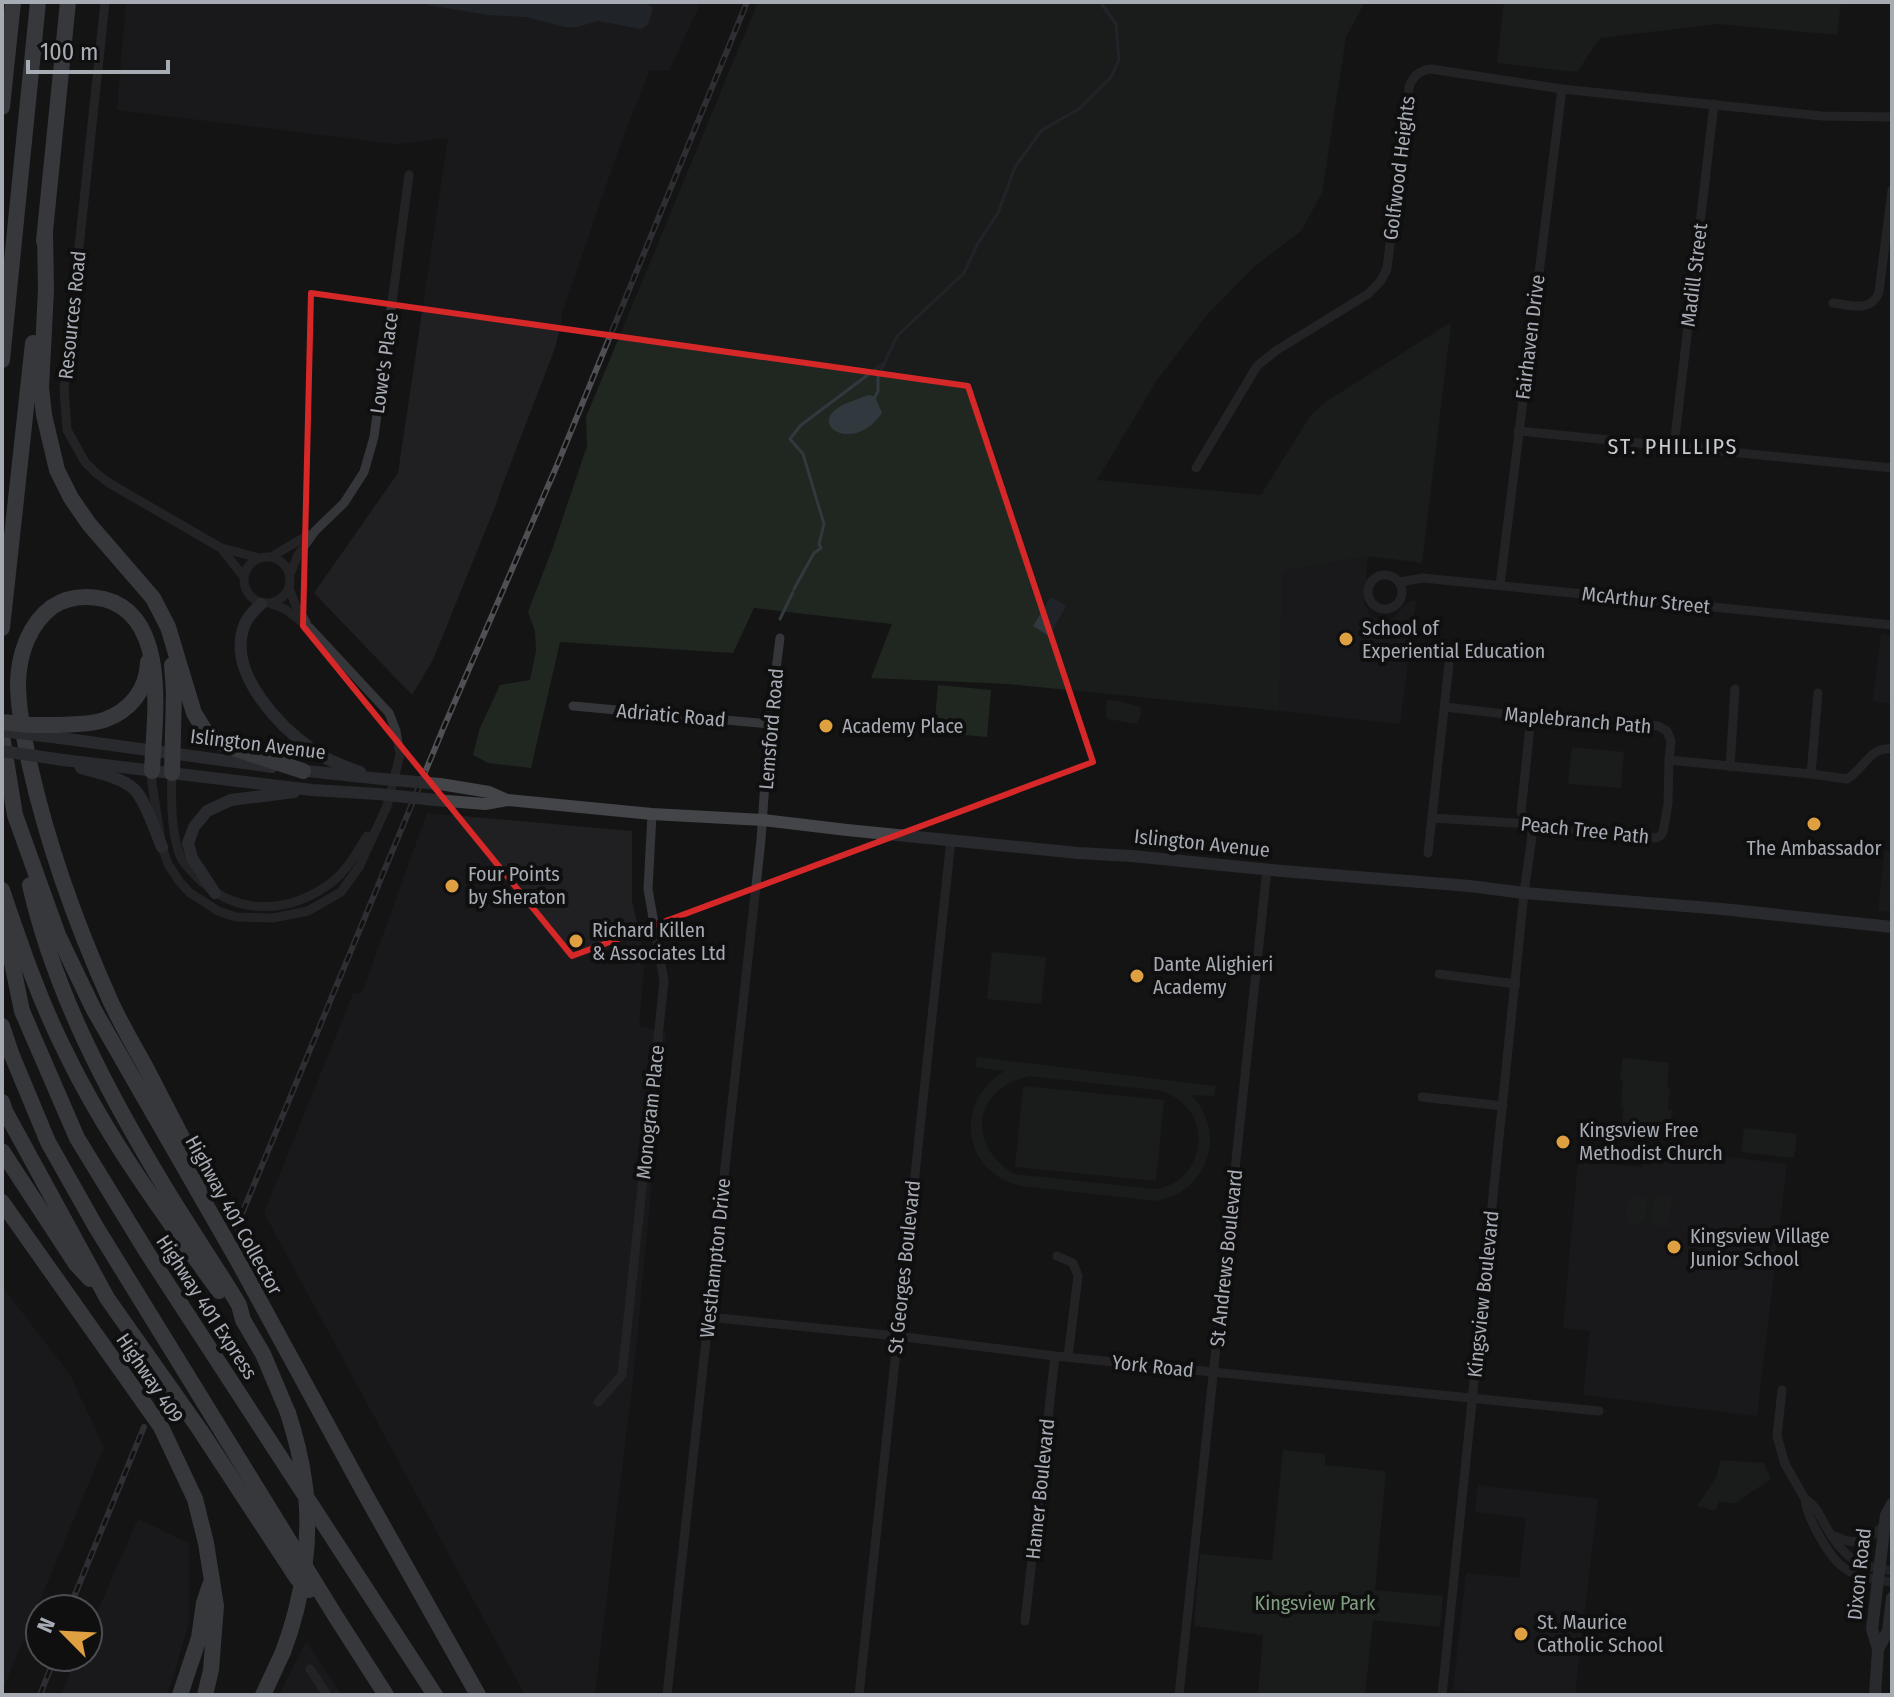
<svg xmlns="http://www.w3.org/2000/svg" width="1894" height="1697" viewBox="0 0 1894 1697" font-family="'Fira Sans Condensed',sans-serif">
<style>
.built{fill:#202022}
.green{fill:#202721;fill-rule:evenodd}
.water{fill:#30393e}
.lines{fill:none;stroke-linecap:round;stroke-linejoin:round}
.stream{stroke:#30393e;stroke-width:3}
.minor{stroke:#35363a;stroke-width:9}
.secondary{stroke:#434549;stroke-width:12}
.motorway{stroke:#61646a;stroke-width:16}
.rail-casing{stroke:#4e5054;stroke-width:6}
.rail{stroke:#0f0f10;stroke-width:3;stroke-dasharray:9;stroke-linecap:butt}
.secondary-bridge{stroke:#434549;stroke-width:12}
.motorway-bridge{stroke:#61646a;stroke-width:16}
.marked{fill:none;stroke:#d62828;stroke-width:6;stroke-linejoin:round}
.poi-dot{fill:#dfa041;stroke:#0f0f10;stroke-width:3}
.labels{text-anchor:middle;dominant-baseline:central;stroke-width:8;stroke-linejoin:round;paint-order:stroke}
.street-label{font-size:20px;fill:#a7abb4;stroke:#0f0f10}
.poi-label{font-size:20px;fill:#a7abb4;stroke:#0f0f10;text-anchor:start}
.park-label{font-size:20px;fill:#7f9d7f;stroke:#0f0f10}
.neighbourhood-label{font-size:22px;letter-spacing:2px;fill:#c7cad0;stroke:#0f0f10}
</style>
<rect width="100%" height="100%" fill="#141415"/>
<g class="built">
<polygon points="126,2 701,2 669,71 650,70 622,140 562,313 561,324 555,348 502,486 497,502 433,660 412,695 314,593 398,473 448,138 394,144 117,110"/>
<polygon points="1368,556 1364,603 1371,617 1390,621 1408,602 1416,600 1400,724 1279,711 1283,571"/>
<polygon points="1881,634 1892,635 1892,704 1873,701"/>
<polygon points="427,813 632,831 632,901 645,957 639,1026 666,1033 634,1370 595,1695 525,1695 264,1213 353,994 362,993"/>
<polygon points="1885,850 1892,851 1892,912 1878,911"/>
<polygon points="1644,1147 1787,1164 1757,1416 1583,1395 1590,1331 1563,1328 1578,1161 1642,1167"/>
<polygon points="2,1286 70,1375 104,1447 2,1691"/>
<polygon points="1478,1485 1598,1499 1575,1695 1500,1695 1453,1690 1466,1573 1519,1578 1526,1518 1475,1512"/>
<polygon points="138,1519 189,1543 189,1621 173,1678 166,1695 61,1695 77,1657 88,1657 88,1633"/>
<polygon points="306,1642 342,1695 279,1695"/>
</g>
<g class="green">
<polygon points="758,2 1365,2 1346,37 1322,193 1301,231 1255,266 1206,316 1157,380 1097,480 1261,495 1310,416 1324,403 1448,324 1451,324 1422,563 1368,556 1283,571 1279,711 1008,684 871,678 892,624 754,608 733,653 560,642 531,768 488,763 473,755 480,728 500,685 530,680 536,651 535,631 528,612 553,547 587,446 586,417"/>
<polygon points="1504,2 1841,2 1837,35 1717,24 1600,38 1577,72 1497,63"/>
<polygon points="938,685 991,690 987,737 934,732"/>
<path d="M1107,700l11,1 22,6c2,5 0,13 -3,17l-29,-5 -2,-4z"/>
<polygon points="1572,747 1624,752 1621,788 1568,784"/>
<polygon points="992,952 1046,957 1041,1004 987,999"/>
<path d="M977,1057l239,29 -2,10 -23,-1c6,6 11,13 14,21 14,30 -2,66 -31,80 -6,2 -12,3 -18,5l-135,-15c-49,-11 -67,-65 -32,-103 4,-4 10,-8 15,-12l-29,-4zM1029,1076l134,15c10,5 18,9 25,18 20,24 10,61 -16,75 -6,3 -13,4 -18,5l-140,-15c-49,-30 -40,-85 15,-98z"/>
<polygon points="1623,1058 1669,1063 1667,1087 1670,1088 1668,1109 1672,1110 1669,1135 1621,1130 1624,1108 1621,1107 1623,1081 1620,1081"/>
<polygon points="1023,1086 1164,1100 1156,1181 1015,1167"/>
<polygon points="1744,1128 1797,1134 1794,1158 1741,1152"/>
<polygon points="1655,1194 1672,1196 1668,1227 1651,1225"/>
<path d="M1637,1195l8,4 2,7 -3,14h-5l-2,4 -5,1 -4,-3c-5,-10 -1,-21 9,-27z"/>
<polygon points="1283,1450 1325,1454 1325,1465 1386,1471 1375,1590 1443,1596 1440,1627 1373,1620 1365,1695 1258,1695 1263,1635 1194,1626 1200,1554 1272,1560"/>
<polygon points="1721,1460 1764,1463 1771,1479 1735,1503 1719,1502 1715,1511 1697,1506 1716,1478"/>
</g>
<g class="water">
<polygon points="428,2 646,2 653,8 648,24 642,29 598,21 577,27 565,27 527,17 488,15 429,5"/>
<path d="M870,395l5,2 7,16c-29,43 -79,10 -37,-9 8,-3 16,-7 25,-9z"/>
<polygon points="1051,597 1066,606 1049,636 1033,626"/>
</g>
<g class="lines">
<g class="stream">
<polyline points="875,397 878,391 878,377 897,336 964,273 978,243 998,213 1015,167 1042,130 1079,109 1111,77 1119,60 1116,24 1100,2"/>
<polyline points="794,589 814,553 821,548 819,544 824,524 803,454 790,439 801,425 881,365"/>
<polyline points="780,619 793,592"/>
</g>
<g class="minor">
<polyline points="105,2 64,389 67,430 85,462 96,473 109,483 221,548 259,558"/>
<path d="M1833,303c19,2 38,10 46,-11l13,-102"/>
<polyline points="1518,431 1892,468"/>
<polyline points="1674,446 1714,104"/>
<path d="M1196,468l61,-102 20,-16 91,-56 12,-12 7,-13 22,-182c4,-11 11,-17 22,-18l131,20 260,27 70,1"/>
<polyline points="221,548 243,576"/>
<circle cx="267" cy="580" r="23"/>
<polyline points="271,557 308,535"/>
<polyline points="290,574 298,555 315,531 344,503 364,472 374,437 409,175"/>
<circle cx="1385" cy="592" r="17"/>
<polyline points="1400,582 1423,578 1892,625"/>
<polyline points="1500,585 1562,89"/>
<polyline points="289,588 295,604 306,622"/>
<polyline points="573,706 769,724"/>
<path d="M1445,707l86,10 127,9 9,5 4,10 -2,19 142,14 36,5c17,-10 23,-33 45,-30"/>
<polyline points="1730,767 1735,689"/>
<polyline points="152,771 152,784 162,847 168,864 179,881 190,893 203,901 218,911 236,917 273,918 308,911 341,892 359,867 387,806 400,755 396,731 389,713 310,628 285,609 272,604"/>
<path d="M172,773c-1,24 -1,62 9,85 4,7 11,13 16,19 36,37 86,38 128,10 20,-12 30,-32 42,-51"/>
<polyline points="1811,774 1818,693"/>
<polyline points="1432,818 1529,824 1656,838 1660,836 1663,832 1668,804 1669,760"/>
<polyline points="1428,853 1449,664"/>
<polyline points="1439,974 1516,984"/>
<polyline points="1422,1097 1503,1106"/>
<polyline points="1057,1256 1073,1263 1078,1276 1068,1357"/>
<polyline points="708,1317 897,1336 1055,1356 1599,1411"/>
<polyline points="1782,1390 1777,1436 1785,1464 1805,1499"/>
<polyline points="598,1402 622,1375 664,981 648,889 652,814"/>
<path d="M1835,1536c20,11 34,5 49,-11"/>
<path d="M1892,1571c-10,-2 -22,-4 -32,-8 -15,-6 -28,-25 -35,-38 -6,-11 -9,-20 -20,-26 1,12 6,20 11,31 22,40 31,46 76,52"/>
<polyline points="1025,1621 1055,1356"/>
<polyline points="310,1669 327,1695"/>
<polyline points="667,1695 761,840 769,724 780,638"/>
<polyline points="859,1695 951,840"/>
<polyline points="1179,1695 1267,869"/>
<polyline points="1442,1695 1524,893 1532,836 1531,829 1521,812 1531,717"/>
</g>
<g class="secondary">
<path d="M261,604c-7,7 -15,14 -18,25 -14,46 37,98 71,122 14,10 31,16 46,21"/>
<polyline points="60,738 272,767"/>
<polyline points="63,760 312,790 378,794"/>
<path d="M81,768c17,5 39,9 53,21 12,12 21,42 28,58"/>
<polyline points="298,770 382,779"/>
<polyline points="440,784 489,792 507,800"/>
<polyline points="435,800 485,804 507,800 652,814 763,820 847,830 1078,853 1132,856 1282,871 1470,886 1524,893 1722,909 1892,927"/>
<polyline points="215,893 192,858 188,843 194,827 207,811 231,800 294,792"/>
<polyline points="1878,1649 1888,1631 1892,1598"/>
<polyline points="1875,1695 1878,1649 1872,1629 1886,1515 1892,1504"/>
</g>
<g class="motorway">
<polyline points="2,107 13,2"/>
<polyline points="45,233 46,290 41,388 44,415 57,470 71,498 89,524 153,598 168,627 194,713 205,731 219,742 233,748 303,771"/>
<polyline points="44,241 68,2"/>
<polyline points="2,360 38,2"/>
<polyline points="2,628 33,343"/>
<path d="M58,725c15,-1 32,0 46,-5 26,-9 43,-30 44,-58"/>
<polyline points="2,736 15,815 58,935 94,1010 238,1261 365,1494 478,1695"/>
<path d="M152,771c2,-50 19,-155 -48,-172 -19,-4 -36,-3 -52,8 -23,17 -33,47 -34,75 0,28 6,56 12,84 18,80 46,158 80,234 10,22 22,43 34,64 20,39 41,79 61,118"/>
<polyline points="172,773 174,693 172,665"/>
<path d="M30,885c24,107 78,208 134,301 24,40 51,79 75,119l4,15 20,34 25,59"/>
<path d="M2,890c19,56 38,112 65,165 41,84 97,160 152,236"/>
<polyline points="2,914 22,1011 77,1138 148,1254 435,1695"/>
<polyline points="2,1026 11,1053 48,1142 96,1227 336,1617 386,1695"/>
<polyline points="2,1102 5,1111 107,1298 200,1430 297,1578 309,1590"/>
<polyline points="2,1151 76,1264 90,1279"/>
<polyline points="2,1202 161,1427 195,1499 206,1543 216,1606 211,1670 205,1695"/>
<polyline points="180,1695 199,1638 204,1603 210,1585"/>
<polyline points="263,1695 283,1652"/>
</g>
<defs>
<g id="rail">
<polyline points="236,1228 443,729 558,463 747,2"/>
<polyline points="69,1609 144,1427"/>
<polyline points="40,1695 55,1657"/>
</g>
</defs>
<use href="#rail" class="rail-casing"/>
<use href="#rail" class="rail"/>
<g class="secondary-bridge">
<polyline points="2,731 60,738"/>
<polyline points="2,751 63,760"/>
<polyline points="382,779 440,784"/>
<polyline points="378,794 435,800"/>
</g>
<g class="motorway-bridge">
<polyline points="2,722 30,725 58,725"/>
<path d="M283,1652c20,-53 30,-116 21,-172 -3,-23 -9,-45 -16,-67"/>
</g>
</g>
<path d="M0 0H1894V1697H0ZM311,293l657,93 125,376 -521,194 -269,-330z" fill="#141415" fill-opacity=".55" fill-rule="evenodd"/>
<path class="marked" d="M311,293l657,93 125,376 -521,194 -269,-330z"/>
<g class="poi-dot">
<circle cx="1346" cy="639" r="8"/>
<circle cx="826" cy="726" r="8"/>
<circle cx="1814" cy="824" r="8"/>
<circle cx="452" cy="886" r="8"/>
<circle cx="576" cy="941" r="8"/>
<circle cx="1137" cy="976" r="8"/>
<circle cx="1563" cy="1142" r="8"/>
<circle cx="1674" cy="1247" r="8"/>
<circle cx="1521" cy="1634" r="8"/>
</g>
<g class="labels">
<g class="street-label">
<text transform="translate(1399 168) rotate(-83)">Golfwood Heights</text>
<text transform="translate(1694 275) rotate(-83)">Madill Street</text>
<text transform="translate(72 315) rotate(-84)">Resources Road</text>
<text transform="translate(1530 337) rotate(-83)">Fairhaven Drive</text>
<text transform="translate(384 363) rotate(-82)">Lowe's Place</text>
<text transform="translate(1646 600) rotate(6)">McArthur Street</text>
<text transform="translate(671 715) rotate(5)">Adriatic Road</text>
<text transform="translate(1578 720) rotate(5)">Maplebranch Path</text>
<text transform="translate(771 729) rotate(-85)">Lemsford Road</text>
<text transform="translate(258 744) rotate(7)">Islington Avenue</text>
<text transform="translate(1585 830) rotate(6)">Peach Tree Path</text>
<text transform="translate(1202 843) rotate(6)">Islington Avenue</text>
<text transform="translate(650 1112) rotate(-84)">Monogram Place</text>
<text transform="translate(234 1215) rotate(61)">Highway 401 Collector</text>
<text transform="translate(715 1258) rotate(-84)">Westhampton Drive</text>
<text transform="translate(1226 1258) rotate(-84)">St Andrews Boulevard</text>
<text transform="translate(904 1267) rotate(-84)">St Georges Boulevard</text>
<text transform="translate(1483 1294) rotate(-84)">Kingsview Boulevard</text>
<text transform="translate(207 1307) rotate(57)">Highway 401 Express</text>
<text transform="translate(1153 1366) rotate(6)">York Road</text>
<text transform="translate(150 1378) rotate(56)">Highway 409</text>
<text transform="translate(1040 1489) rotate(-84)">Hamer Boulevard</text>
<text transform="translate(1859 1574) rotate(-84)">Dixon Road</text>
</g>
<g class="poi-label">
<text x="1362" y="628">School of<tspan x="1362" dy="23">Experiential Education</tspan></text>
<text x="842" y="726">Academy Place</text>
<text x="1814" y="848" text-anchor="middle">The Ambassador</text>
<text x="468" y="874">Four Points<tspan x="468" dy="23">by Sheraton</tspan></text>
<text x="592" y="930">Richard Killen<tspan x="592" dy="23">&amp; Associates Ltd</tspan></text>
<text x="1153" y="964">Dante Alighieri<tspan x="1153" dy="23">Academy</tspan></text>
<text x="1579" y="1130">Kingsview Free<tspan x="1579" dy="23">Methodist Church</tspan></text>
<text x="1690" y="1236">Kingsview Village<tspan x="1690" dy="23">Junior School</tspan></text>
<text x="1537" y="1622">St. Maurice<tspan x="1537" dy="23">Catholic School</tspan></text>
</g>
<g class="park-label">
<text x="1315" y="1603">Kingsview Park</text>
</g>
<g class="neighbourhood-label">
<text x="1673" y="446">ST. PHILLIPS</text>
</g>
</g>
<rect width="1894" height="1697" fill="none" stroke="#a7abb4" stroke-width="8"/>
<g transform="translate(64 1633) rotate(294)"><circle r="38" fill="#0f0f10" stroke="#4c4d52" stroke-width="2"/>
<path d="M0-6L14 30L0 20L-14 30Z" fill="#dfa041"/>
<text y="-12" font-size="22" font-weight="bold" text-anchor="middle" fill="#a7abb4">N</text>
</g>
<path d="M28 60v12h140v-12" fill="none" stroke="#a7abb4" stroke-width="4"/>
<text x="40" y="60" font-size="24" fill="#a7abb4" stroke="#0f0f10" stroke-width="6" paint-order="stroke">100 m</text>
</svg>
